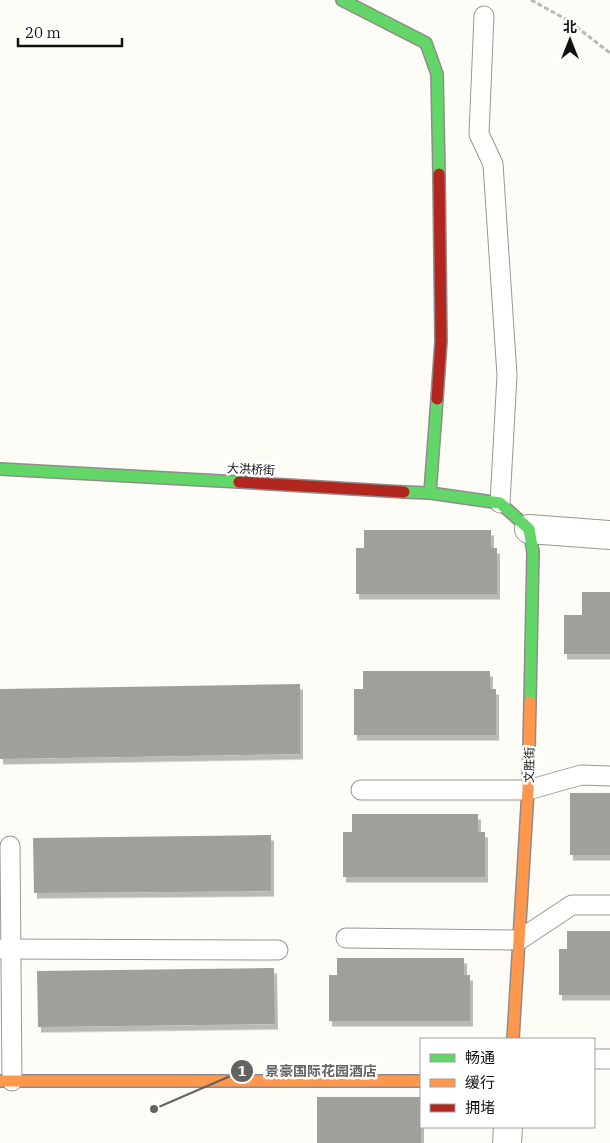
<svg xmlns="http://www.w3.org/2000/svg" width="610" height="1143" viewBox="0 0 610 1143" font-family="'IBM Plex Serif','Noto Sans SC',serif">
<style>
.building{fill:#a19f9c;filter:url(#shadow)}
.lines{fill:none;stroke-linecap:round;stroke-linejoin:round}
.lane-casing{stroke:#979795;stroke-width:21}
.street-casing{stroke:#979795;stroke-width:30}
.fast-casing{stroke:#8e8d8b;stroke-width:14}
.slow-casing{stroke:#8e8d8b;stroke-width:14}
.jam-casing{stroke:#8e8d8b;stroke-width:14}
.path{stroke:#b9b9b8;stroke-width:3;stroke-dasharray:5 2.5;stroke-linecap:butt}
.lane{stroke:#fffffe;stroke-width:19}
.street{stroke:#fffffe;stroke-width:28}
.fast{stroke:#63d668;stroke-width:11}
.slow{stroke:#ff974d;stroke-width:11}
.jam{stroke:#b3261e;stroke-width:11}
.labels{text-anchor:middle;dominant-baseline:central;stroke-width:5;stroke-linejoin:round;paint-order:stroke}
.street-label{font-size:12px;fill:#111;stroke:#fff}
.leader{fill:none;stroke:#646362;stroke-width:2}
.callout-dot{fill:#646362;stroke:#fff;stroke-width:2}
.mark-label{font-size:15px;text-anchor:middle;font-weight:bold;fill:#fff}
.callout-label{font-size:14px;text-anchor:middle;font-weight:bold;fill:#646362;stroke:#fff;stroke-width:5;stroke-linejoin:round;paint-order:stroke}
</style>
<defs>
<filter id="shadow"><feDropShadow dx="3" dy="5.5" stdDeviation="0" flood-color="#0004"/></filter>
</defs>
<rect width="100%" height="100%" fill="#fdfcf7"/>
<g class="building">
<polygon points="364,530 491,530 491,548 497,548 497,594 356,594 356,548 364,548"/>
<polygon points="582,592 610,592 610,654 564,654 564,615 582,615"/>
<polygon points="363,671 490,671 490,689 496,689 496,735 354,735 354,689 363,689"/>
<polygon points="300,684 300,754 0,759 0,689"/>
<rect x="570" y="793" width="40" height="62"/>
<polygon points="352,814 478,814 478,832 485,832 485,877 343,877 343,832 352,832"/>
<polygon points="271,835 271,891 34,893 33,838"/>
<polygon points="567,931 610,931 610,995 559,995 559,949 567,949"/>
<polygon points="337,958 464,958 464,975 470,975 470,1021 329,1021 329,975 337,975"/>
<polygon points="274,968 275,1024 38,1027 37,971"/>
<rect x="317" y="1097" width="104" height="46"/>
</g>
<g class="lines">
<defs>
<g id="lane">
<polyline points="484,16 479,134 493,164 507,375 500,503"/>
<polyline points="361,790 528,790 581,775 610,776"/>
<polyline points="10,846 12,1081"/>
<polyline points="346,938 519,940 572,905 610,905"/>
<polyline points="0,949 278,950"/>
<polyline points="594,1059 610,1059"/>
</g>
<g id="street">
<polyline points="529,529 610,535"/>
<polyline points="507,1143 508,1127"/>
</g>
<g id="fast">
<polyline points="342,0 426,43 437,74 439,174"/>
<polyline points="0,469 239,482"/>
<polyline points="404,492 430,493 500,503 529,529 533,552 530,702"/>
<polyline points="430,493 437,399"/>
</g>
<g id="slow">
<polyline points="513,1039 528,790 530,702"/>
<polyline points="0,1081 421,1081"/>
</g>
<g id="jam">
<polyline points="437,399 441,341 439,174"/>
<polyline points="239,482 404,492"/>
</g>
</defs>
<use href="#lane" class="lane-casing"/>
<use href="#street" class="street-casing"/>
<use href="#fast" class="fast-casing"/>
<use href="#slow" class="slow-casing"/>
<use href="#jam" class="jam-casing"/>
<polyline class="path" points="531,0 569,21 610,53"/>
<use href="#lane" class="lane"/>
<use href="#street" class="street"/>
<use href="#fast" class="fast"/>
<use href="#slow" class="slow"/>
<use href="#jam" class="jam"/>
</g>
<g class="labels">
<g class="street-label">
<text transform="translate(251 469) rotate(3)">大洪桥街</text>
<text transform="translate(529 765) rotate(-89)">文胜街</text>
</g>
</g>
<path class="leader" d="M154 1109L242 1071"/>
<g class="callout-dot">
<circle cx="154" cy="1109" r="5"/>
<circle cx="242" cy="1071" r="12"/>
</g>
<g class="mark-label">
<text x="242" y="1076">1</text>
</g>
<g class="callout-label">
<text x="321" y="1076">景豪国际花园酒店</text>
</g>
<rect x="420" y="1038" width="175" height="90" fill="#ffffff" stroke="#a0a0a0"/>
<rect x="430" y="1054" width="25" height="8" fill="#63d668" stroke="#a0a0a0"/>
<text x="465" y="1063" font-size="15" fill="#111111">畅通</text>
<rect x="430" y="1079" width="25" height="8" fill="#ff974d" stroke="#a0a0a0"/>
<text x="465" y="1088" font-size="15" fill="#111111">缓行</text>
<rect x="430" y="1104" width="25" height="8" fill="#b3261e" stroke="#a0a0a0"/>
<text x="465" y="1113" font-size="15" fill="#111111">拥堵</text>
<g transform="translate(570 40)" stroke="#ffffff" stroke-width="4" paint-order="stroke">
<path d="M0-4L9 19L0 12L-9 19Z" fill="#111111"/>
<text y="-8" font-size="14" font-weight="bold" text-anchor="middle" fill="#111111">北</text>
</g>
<path d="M18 38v8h104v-8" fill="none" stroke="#111111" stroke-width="2.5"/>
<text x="25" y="38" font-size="15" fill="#111111" stroke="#ffffff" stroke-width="4" paint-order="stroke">20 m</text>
</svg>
